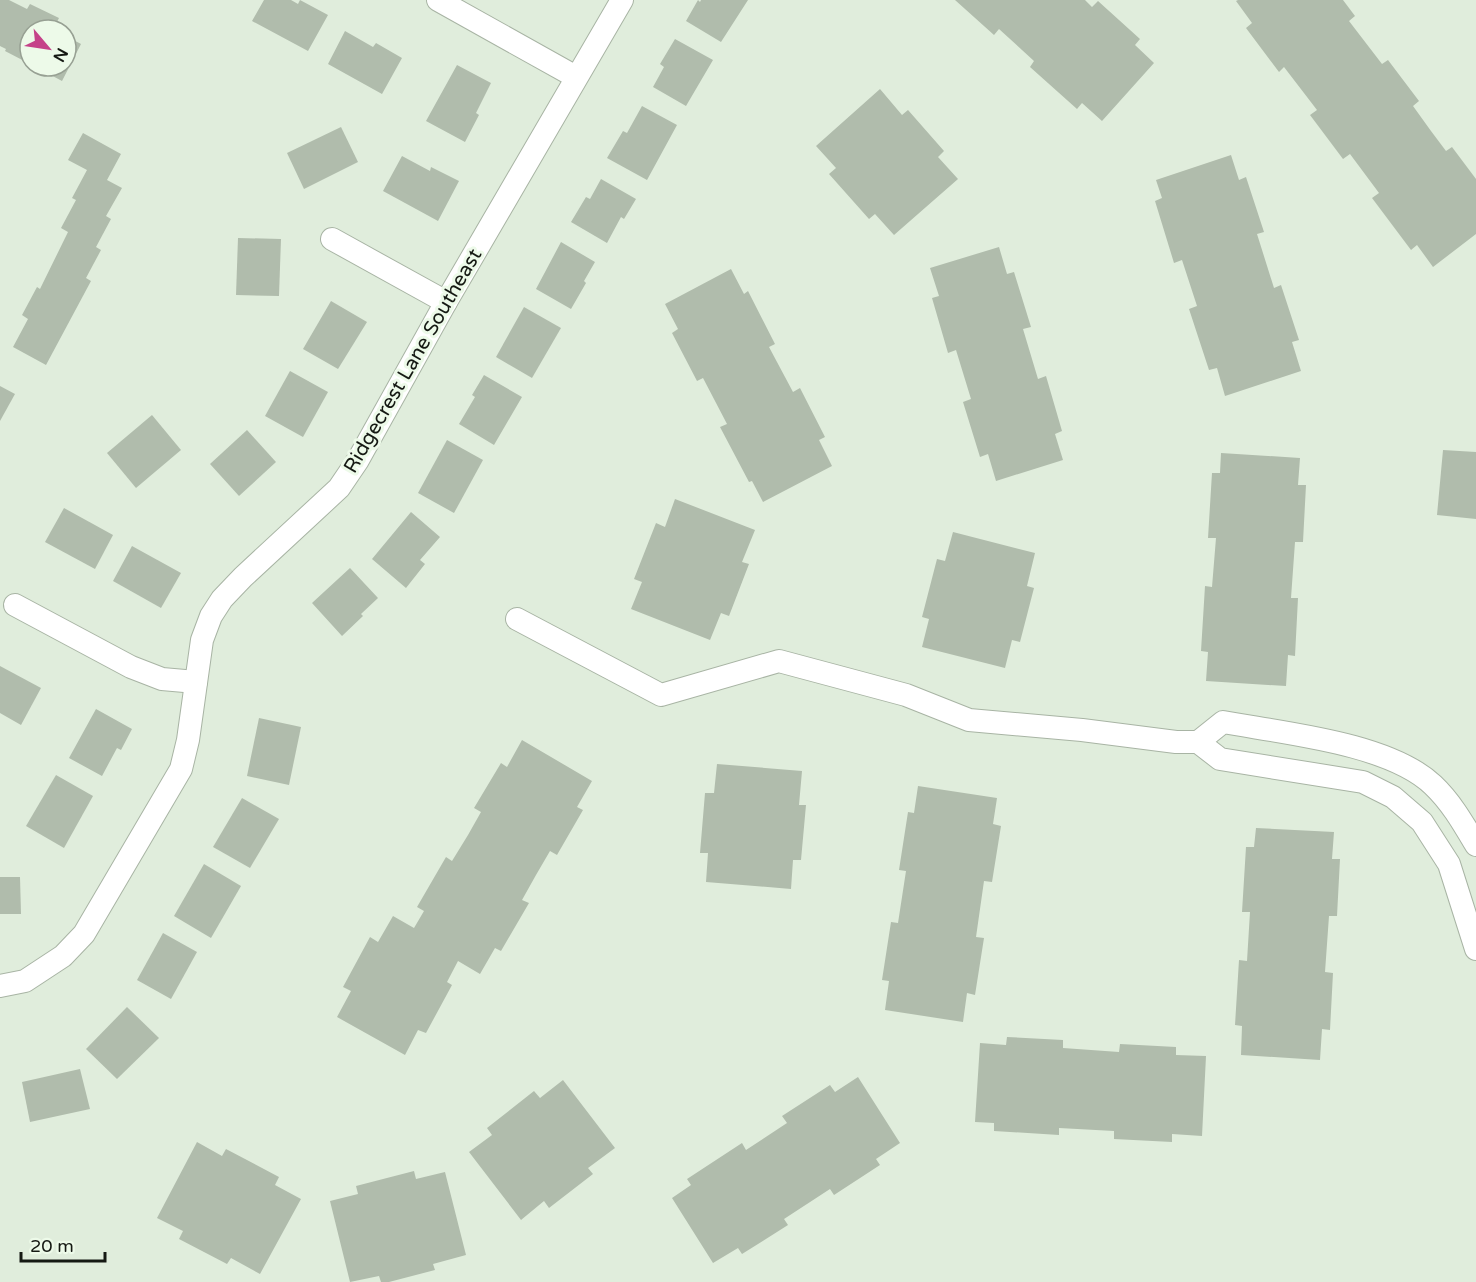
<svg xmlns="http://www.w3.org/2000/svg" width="1476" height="1282" viewBox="0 0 1476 1282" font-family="'Varela Round',sans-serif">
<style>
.building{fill:#b0bcac}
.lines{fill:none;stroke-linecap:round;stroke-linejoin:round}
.street-casing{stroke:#a8b4a4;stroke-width:24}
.street{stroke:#fff;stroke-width:22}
.labels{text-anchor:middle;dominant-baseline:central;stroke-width:6;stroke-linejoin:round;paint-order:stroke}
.street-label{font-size:20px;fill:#151913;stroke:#edfae9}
</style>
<rect width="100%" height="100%" fill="#e0eddc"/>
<g class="building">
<polygon points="0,0 9,0 27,9 30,4 59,18 53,30 30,30 30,64 5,51 6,49 0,46"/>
<polygon points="264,0 291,0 298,4 300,0 328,15 308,51 252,21"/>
<polygon points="698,0 700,2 701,0 748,0 721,42 686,21"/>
<polygon points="955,0 1085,0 1092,7 1098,1 1140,39 1135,45 1154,63 1102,121 1082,103 1077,109 1030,67 1034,61 999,29 994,35"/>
<polygon points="1238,0 1343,0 1355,16 1349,21 1382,64 1388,60 1419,101 1413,106 1431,131 1446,151 1452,147 1476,179 1476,234 1433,267 1417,245 1411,250 1372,198 1379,193 1350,154 1343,159 1310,115 1317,110 1284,67 1279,72 1246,28 1252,23 1236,1"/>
<polygon points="345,31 373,47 376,43 402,58 382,94 328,64"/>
<polygon points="66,36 81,44 62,81 34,66 66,66"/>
<polygon points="675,39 713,60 686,106 653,87 664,67 660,64"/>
<polygon points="457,65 491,83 476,113 479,115 465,142 426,121"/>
<polygon points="880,89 902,115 908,110 944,151 938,157 958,179 894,235 875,214 869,219 829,174 836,168 816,146"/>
<polygon points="642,106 677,125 647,180 607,158 623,131 627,133"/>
<polygon points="341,127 358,162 304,189 287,153"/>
<polygon points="83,133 121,154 107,180 122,188 106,216 111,219 96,247 101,250 86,278 91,281 46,365 13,347 28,319 22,315 37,287 40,289 68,232 61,228 76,200 72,198 87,170 68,160"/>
<polygon points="1231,155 1239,180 1246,177 1264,232 1257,234 1274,288 1281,285 1299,340 1292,342 1301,371 1225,396 1217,368 1209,370 1189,309 1197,306 1182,260 1174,263 1155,201 1162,198 1156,180"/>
<polygon points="402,156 430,171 431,167 459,181 438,221 383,191"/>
<polygon points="601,179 636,199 624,219 621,217 607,243 571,222 586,197 590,199"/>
<polygon points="238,238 281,239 279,296 236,295"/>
<polygon points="561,242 595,262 584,281 586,283 571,309 536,289"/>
<polygon points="999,247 1007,274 1014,272 1031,327 1023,329 1038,379 1046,376 1062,431 1055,434 1063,460 996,481 988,454 980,457 963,402 971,399 956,350 948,353 932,298 939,296 930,268"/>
<polygon points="731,269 744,294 748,291 775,344 769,347 793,392 800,388 825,437 819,440 832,466 763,502 752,481 749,482 720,427 727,424 703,378 697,381 672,333 678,329 665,304"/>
<polygon points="331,301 367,322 338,369 303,349"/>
<polygon points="524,307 561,328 532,378 496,357"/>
<polygon points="290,371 328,392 303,437 265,416"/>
<polygon points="484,375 522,397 494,445 459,424 475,397 472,395"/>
<polygon points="0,386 15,394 0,421"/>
<polygon points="152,415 181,450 136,488 107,453"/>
<polygon points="247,430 276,462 239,496 210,464"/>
<polygon points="447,440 483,460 454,513 418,493"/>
<polygon points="1443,450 1476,452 1476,519 1437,515"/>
<polygon points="1221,453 1300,458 1298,485 1306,485 1303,542 1295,542 1291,598 1298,598 1295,656 1288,655 1286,686 1206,681 1208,652 1201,651 1205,586 1212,587 1216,538 1208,538 1212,473 1220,473"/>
<polygon points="675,499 755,530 742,562 749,564 729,616 721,613 710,640 631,609 642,582 634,579 656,523 665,527"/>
<polygon points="64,508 113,535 95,569 45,542"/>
<polygon points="411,512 440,537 420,560 425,564 406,588 372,559"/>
<polygon points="953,532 1035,553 1027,586 1034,588 1020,642 1012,640 1005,668 922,647 929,619 922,617 937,559 945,561"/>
<polygon points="132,546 181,573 161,608 113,581"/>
<polygon points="350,568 378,598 361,614 363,616 342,636 312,603"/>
<polygon points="0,666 41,688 21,725 0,713"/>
<polygon points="96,709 132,729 121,750 117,748 102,776 69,758"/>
<polygon points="259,718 301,727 289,785 247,776"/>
<polygon points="522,740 592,781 577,807 583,810 557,855 550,851 536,875 522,900 529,903 501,951 495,948 480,974 458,961 447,982 452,985 426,1033 418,1030 405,1055 337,1017 351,991 343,987 370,937 378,942 393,916 414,928 424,911 417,907 446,857 452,861 468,835 481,812 474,808 501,763 507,767"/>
<polygon points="717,764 802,771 799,805 806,805 801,860 793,860 791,889 706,882 708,853 700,853 705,793 714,793"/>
<polygon points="56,775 93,796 64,848 26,826"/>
<polygon points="918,786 997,798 993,824 1001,826 992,882 984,881 976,937 984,938 975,995 967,993 963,1022 885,1010 889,981 882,980 891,922 898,923 906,871 899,870 908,812 914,813"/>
<polygon points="242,798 279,819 250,868 213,847"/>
<polygon points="1256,828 1334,832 1332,859 1340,859 1337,916 1329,916 1325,972 1333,973 1330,1030 1322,1029 1320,1060 1241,1055 1242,1026 1235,1025 1239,960 1247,961 1250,912 1242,912 1246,847 1254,847"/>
<polygon points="204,864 241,886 211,938 174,916"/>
<polygon points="0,877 20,877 21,914 0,914"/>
<polygon points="163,933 197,952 171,999 137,980"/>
<polygon points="127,1007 159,1038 117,1079 86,1049"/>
<polygon points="1007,1037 1063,1040 1063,1048 1119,1052 1120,1044 1176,1047 1176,1055 1206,1056 1202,1136 1172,1134 1172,1142 1114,1139 1114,1131 1059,1128 1059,1135 994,1131 994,1123 975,1122 980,1043 1006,1045"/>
<polygon points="80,1069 90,1109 30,1122 22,1082"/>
<polygon points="858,1077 900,1143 876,1159 880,1165 834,1195 830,1189 784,1219 788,1225 742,1254 738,1248 713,1263 672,1198 691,1185 687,1179 742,1143 746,1150 787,1123 782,1116 830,1085 835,1092"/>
<polygon points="563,1080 615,1148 588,1168 593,1174 549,1208 544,1201 521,1220 469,1152 492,1135 487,1128 534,1091 540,1098"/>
<polygon points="197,1142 222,1156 226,1149 279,1177 275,1185 301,1199 260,1274 231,1258 227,1264 179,1239 183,1231 157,1218"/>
<polygon points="414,1171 416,1179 445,1172 466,1255 433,1264 435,1270 389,1282 381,1282 379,1276 350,1282 330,1201 358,1194 356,1186"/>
</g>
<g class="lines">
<defs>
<g id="street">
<polyline points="438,0 576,77"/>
<polyline points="332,239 446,302"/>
<polyline points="15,605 131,667 162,679 196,682"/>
<polyline points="517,619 661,695 779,661 906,695 969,720 1082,730 1176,742 1198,742 1220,759 1363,782 1393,797 1422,822 1449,864 1476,949"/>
<path d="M1198,742l25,-20c60,11 166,21 210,63 18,17 30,38 43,60"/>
<polyline points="0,986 25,981 63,956 84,934 181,769 188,740 202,640 211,616 222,599 243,577 339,488 358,460 446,302 622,0"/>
</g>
</defs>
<use href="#street" class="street-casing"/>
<use href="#street" class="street"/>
</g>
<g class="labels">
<g class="street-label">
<text transform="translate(413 361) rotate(-60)">Ridgecrest Lane Southeast</text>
</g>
</g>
<g transform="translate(48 48) rotate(119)"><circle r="28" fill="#edfae9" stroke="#97a093" stroke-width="1.5"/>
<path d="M0-4.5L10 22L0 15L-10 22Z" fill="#c54289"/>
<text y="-9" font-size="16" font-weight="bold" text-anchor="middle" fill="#151913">N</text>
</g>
<path d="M21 1252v9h84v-9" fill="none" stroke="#151913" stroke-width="3"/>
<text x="30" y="1252" font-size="18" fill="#151913" stroke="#edfae9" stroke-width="4.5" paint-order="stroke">20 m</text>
</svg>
